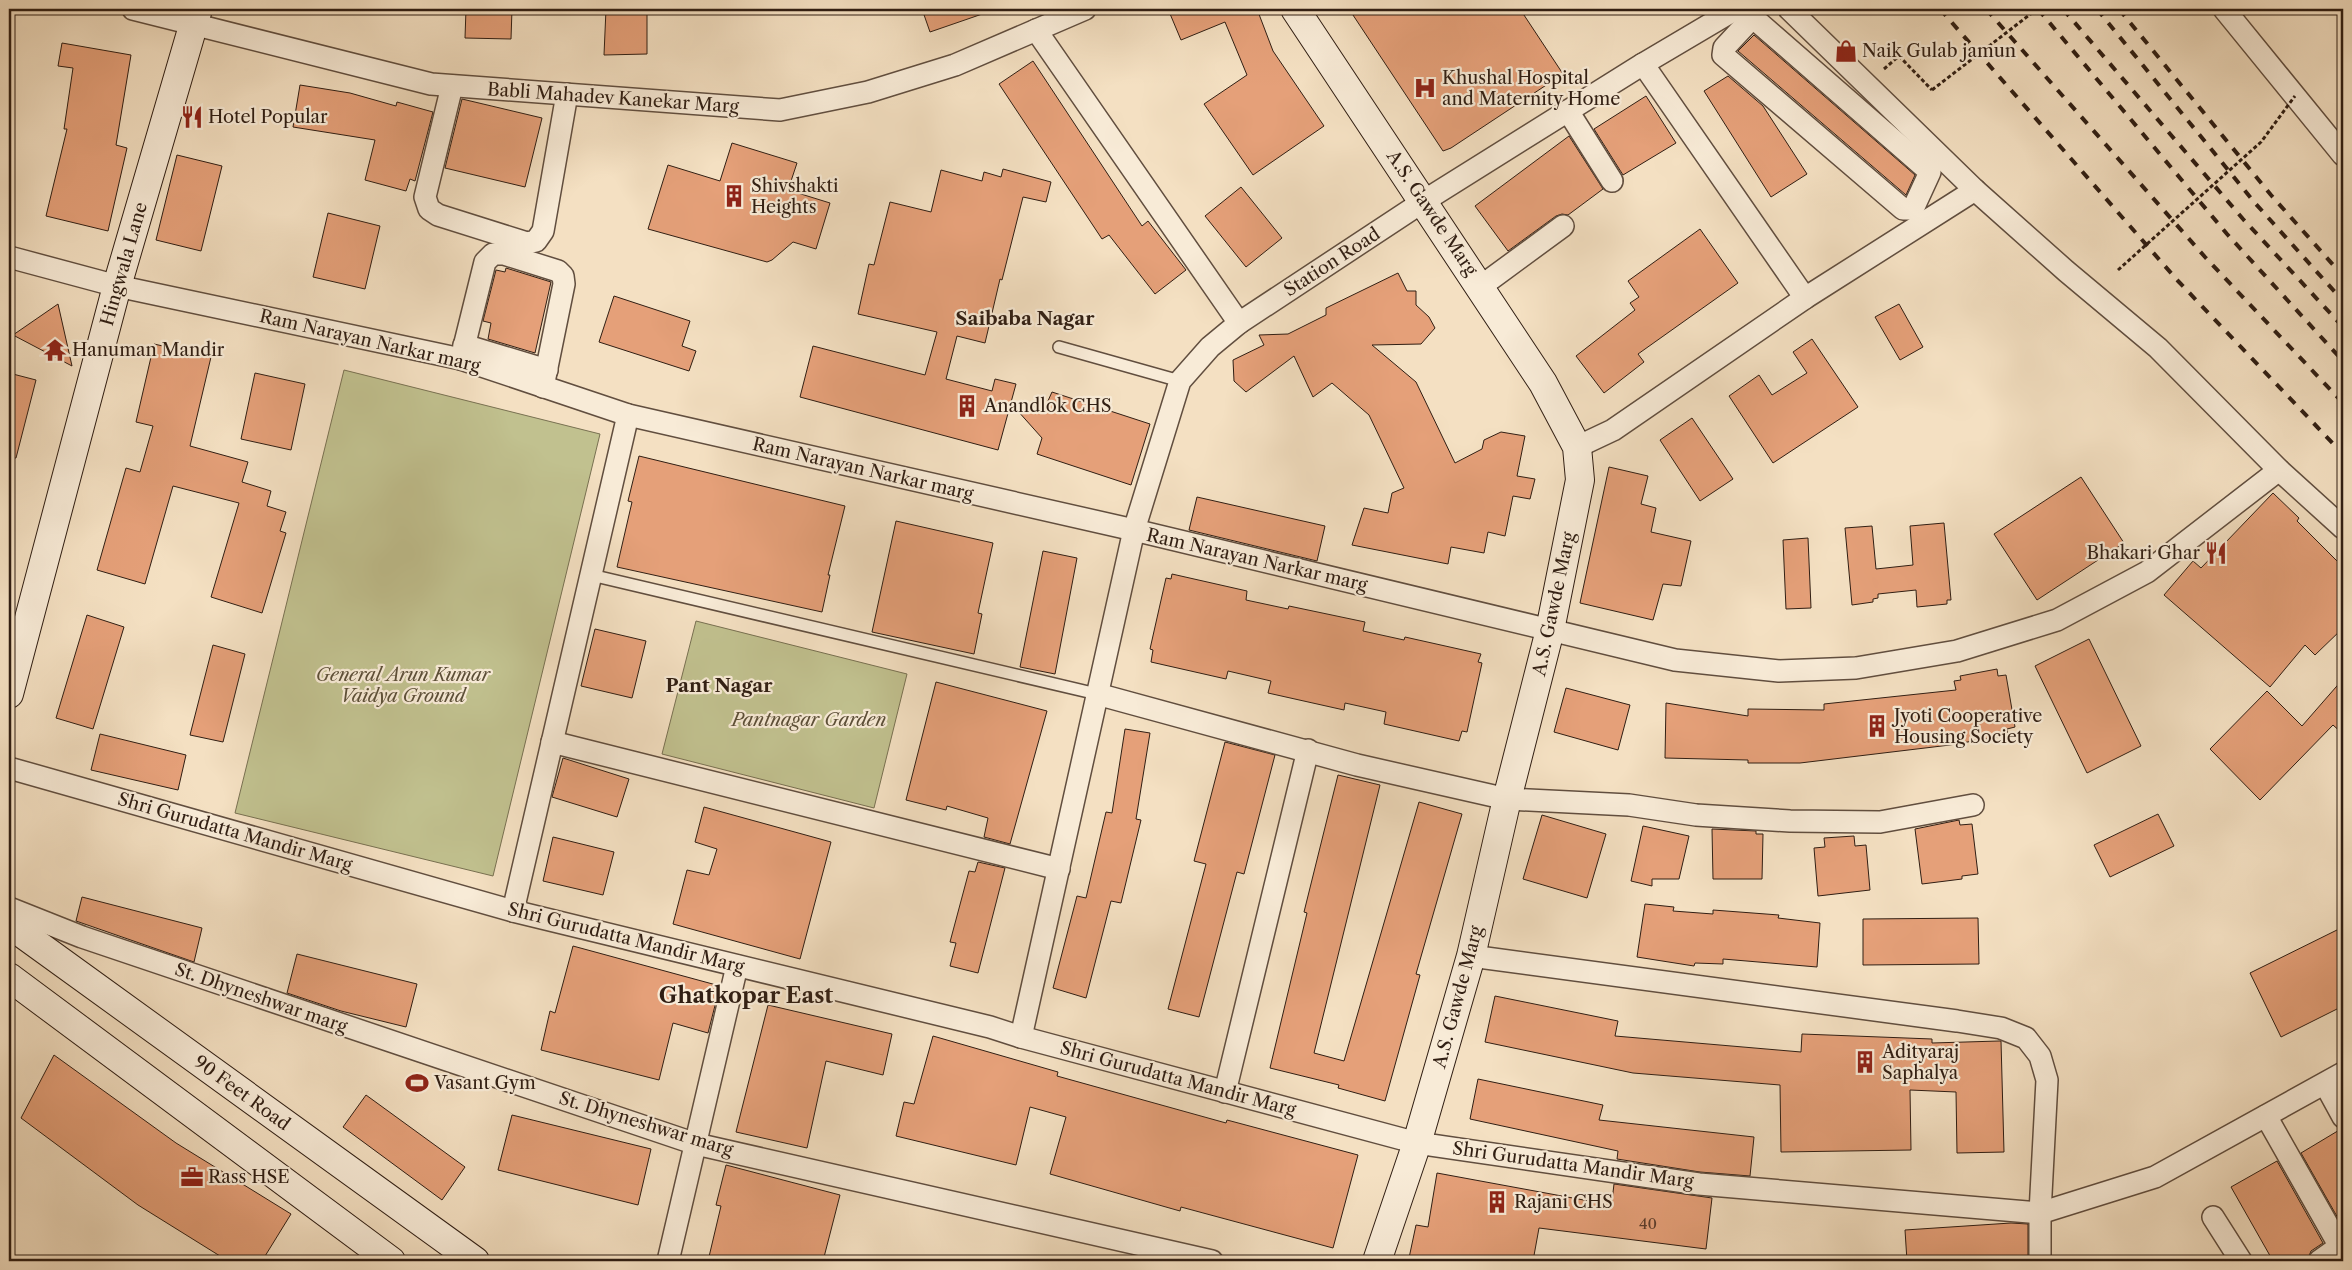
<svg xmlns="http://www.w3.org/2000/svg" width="2352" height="1270" viewBox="0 0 2352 1270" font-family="'Libre Caslon Text',serif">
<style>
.green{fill:#c1c18f;stroke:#787051}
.building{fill:#e5a079;stroke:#301e13}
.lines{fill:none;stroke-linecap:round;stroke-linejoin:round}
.lane-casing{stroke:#614e3f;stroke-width:14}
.street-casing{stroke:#614e3f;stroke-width:24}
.secondary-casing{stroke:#301e13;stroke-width:30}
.path{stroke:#301e13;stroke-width:3;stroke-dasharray:4 2.5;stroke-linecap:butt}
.lane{stroke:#f8ebd7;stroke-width:11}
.street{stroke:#f8ebd7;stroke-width:21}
.secondary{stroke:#f8ebd7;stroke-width:28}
.rail{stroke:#301e13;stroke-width:4;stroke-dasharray:9 9;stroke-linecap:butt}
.path-bridge{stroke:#301e13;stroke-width:3;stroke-dasharray:4 2.5;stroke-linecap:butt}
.labels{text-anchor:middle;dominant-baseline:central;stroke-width:4.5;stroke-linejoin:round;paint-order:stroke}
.number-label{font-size:15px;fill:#5d3e2c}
.poi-label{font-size:18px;fill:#301e13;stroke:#f8ebd7;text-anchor:start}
.street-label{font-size:18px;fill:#301e13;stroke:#f8ebd7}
.park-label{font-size:18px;font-style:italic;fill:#5c4f38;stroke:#f8ebd7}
.neighbourhood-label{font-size:19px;font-weight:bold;fill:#301e13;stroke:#f8ebd7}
.district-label{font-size:22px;font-weight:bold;fill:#301e13;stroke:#f8ebd7}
</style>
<rect width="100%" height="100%" fill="#f4e0c2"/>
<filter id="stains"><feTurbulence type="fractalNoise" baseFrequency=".004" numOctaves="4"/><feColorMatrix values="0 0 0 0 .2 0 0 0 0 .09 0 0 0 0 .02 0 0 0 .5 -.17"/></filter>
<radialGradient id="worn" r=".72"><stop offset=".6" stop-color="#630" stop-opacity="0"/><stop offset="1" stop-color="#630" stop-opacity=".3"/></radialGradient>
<g class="green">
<polygon points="344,370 600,434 493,876 235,813"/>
<polygon points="696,621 907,674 874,808 662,754"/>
</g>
<g class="building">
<polygon points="466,9 512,9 511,39 465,38"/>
<polygon points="606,9 647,9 647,54 604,55"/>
<polygon points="922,9 987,9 988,12 930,32"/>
<polygon points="1168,9 1257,9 1273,51 1324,126 1253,175 1204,104 1247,75 1225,22 1181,40"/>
<polygon points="1349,9 1520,9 1563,74 1451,148 1443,151"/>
<polygon points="1754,35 1915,175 1906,195 1738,51"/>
<polygon points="62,43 131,55 116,145 127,148 108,231 46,216 67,129 64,129 73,68 58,66"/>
<polygon points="1033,61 1142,226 1148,221 1186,270 1155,294 1109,235 1102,239 999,84"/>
<polygon points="1728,76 1763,106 1807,174 1771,197 1704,91"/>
<polygon points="300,85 350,93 396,106 397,102 433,112 415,181 410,179 406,191 365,180 375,140 293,127"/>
<polygon points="1646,96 1676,143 1623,175 1594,129"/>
<polygon points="462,99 542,118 525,187 445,168"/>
<polygon points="1569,136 1603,189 1568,215 1562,214 1556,216 1508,251 1475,206"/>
<polygon points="732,143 797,163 788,190 830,203 816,249 793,242 772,260 767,262 648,229 668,165 720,181"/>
<polygon points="177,155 222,166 201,251 156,240"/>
<polygon points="1003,169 1051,182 1046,202 1023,197 1002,280 1000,279 985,343 957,336 946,379 992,391 995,379 1016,384 998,450 800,397 813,346 925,375 937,332 858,314 869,264 874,265 890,202 931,212 941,170 982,181 984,172 1001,177"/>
<polygon points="1241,187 1282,238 1246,267 1205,216"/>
<polygon points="328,213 380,226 365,289 313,277"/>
<polygon points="1700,229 1738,283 1638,354 1644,362 1604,393 1576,356 1635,310 1630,303 1639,297 1628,281"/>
<polygon points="506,268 551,282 535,353 488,339 491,323 483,321 496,270 505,272"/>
<polygon points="1398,273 1407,291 1416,291 1416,305 1429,317 1435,328 1421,344 1372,345 1416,382 1455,463 1482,449 1484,440 1501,432 1525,436 1517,476 1535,479 1530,499 1513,496 1505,536 1488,532 1484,553 1451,547 1448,564 1352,545 1364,508 1388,513 1392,493 1404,488 1369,415 1332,383 1313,397 1294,356 1246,392 1234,381 1233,360 1264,345 1259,335 1288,334 1326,315 1326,308"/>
<polygon points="614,296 690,321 682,346 696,351 689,371 599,342"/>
<polygon points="58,304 72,366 13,335"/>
<polygon points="1899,304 1923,347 1900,360 1875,317"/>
<polygon points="1812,339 1858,407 1773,463 1729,396 1759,375 1772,395 1807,373 1793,352"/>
<polygon points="154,344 211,357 190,446 248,462 242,482 271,491 267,506 286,512 280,531 286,533 262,613 211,597 239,503 173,486 145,584 97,570 126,468 140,472 153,426 136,422"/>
<polygon points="9,373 36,380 16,458 9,458"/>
<polygon points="255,373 305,384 291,450 241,439"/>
<polygon points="1052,392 1150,424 1131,485 1037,454 1042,438 1017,410 1047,403"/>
<polygon points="1692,418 1733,479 1700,501 1660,440"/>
<polygon points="639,456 845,506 828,575 830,575 822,612 617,567 632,502 628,501"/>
<polygon points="1609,467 1648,476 1641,504 1656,508 1651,532 1691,541 1681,586 1663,584 1653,620 1580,603"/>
<polygon points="2081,477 2124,543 2037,600 1994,534"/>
<polygon points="2273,493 2299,518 2297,521 2343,567 2343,628 2315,655 2305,645 2270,687 2164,595 2193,561 2201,568"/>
<polygon points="1197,497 1325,526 1317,561 1189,530"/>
<polygon points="896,521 993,543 978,613 982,614 974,654 872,632"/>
<polygon points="1944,523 1951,600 1947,600 1947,604 1917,607 1916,590 1878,594 1878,598 1873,599 1873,602 1852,605 1845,528 1872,526 1876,569 1913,565 1910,526"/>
<polygon points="1808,538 1811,608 1786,609 1783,540"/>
<polygon points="1043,551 1077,558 1055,674 1020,667"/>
<polygon points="1172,574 1247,591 1246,600 1288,609 1289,606 1365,622 1363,631 1404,640 1405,637 1481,654 1478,662 1482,663 1467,732 1462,731 1459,741 1384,724 1386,712 1345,703 1344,710 1268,693 1271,681 1228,671 1226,679 1151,662 1153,650 1150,649 1166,578 1171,579"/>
<polygon points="87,615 124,627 93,729 56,718"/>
<polygon points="595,629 646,641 632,698 581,686"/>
<polygon points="2089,639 2141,746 2087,773 2035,666"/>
<polygon points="213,645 245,654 223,742 190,735"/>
<polygon points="1997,669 1998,676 2006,675 2015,727 2007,729 2008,735 1950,745 1800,763 1748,763 1748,760 1665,758 1666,703 1748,716 1748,709 1824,710 1824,704 1956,690 1954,681 1961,680 1960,676"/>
<polygon points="2343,679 2343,734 2333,725 2260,800 2210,749 2267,691 2302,726"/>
<polygon points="936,682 1047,711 1010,844 984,837 988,818 947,806 946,810 906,800"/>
<polygon points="1566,688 1630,705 1618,750 1554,732"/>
<polygon points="1125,729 1150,733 1136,819 1141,820 1121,903 1111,901 1086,998 1053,988 1077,896 1086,898 1106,812 1112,813"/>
<polygon points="100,734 186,755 178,790 91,770"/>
<polygon points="1225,742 1275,755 1244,874 1237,872 1199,1017 1168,1009 1206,864 1194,861"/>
<polygon points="563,758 629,779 617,817 552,797"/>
<polygon points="1338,775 1380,785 1314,1053 1344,1061 1419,802 1462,814 1416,974 1420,975 1385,1101 1338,1088 1339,1085 1270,1068 1307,913 1304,912"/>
<polygon points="704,807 831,842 800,959 673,924 687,870 709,875 717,849 695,842"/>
<polygon points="2158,814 2174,846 2110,877 2094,845"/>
<polygon points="1542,815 1606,834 1587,898 1523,879"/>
<polygon points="1959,820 1960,825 1972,824 1978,874 1962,876 1962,879 1922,884 1915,829"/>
<polygon points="1643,826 1689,836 1679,879 1652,879 1652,886 1631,881"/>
<polygon points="1712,829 1756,831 1756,834 1763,834 1762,879 1713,879"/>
<polygon points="1854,836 1855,846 1866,845 1870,890 1818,896 1814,848 1825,847 1824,838"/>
<polygon points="553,837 614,852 603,895 543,881"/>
<polygon points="978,862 1005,868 978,973 950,966 956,943 950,942 969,871 975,872"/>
<polygon points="82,897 202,928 194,962 76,921"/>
<polygon points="1645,904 1674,907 1673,911 1713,914 1713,910 1779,915 1778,918 1820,923 1817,967 1723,959 1723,964 1695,963 1694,966 1637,957"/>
<polygon points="1978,918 1979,964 1863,965 1863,919"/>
<polygon points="2343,927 2343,1006 2281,1037 2250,973"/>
<polygon points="573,946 720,986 708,1033 673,1023 659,1080 541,1050 550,1011 555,1013"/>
<polygon points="297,954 417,984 406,1027 341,1011 287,993"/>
<polygon points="1495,996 1618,1021 1615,1036 1801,1052 1802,1034 1932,1039 1932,1043 1999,1041 2001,1041 2004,1152 1957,1153 1956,1092 1910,1090 1911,1150 1781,1152 1780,1085 1633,1073 1485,1042"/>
<polygon points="768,1005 892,1034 883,1075 826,1061 807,1148 736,1132"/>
<polygon points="933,1036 1058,1072 1057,1076 1226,1123 1227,1120 1358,1155 1333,1248 1181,1207 1180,1211 1050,1174 1066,1117 1030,1107 1016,1165 896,1136 904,1102 914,1104"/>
<polygon points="54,1055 176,1143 291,1214 262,1261 228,1261 138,1205 21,1118"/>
<polygon points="1478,1079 1603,1105 1599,1120 1754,1137 1750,1176 1700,1172 1617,1159 1618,1151 1470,1119"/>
<polygon points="366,1095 465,1167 442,1200 343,1127"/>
<polygon points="512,1115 651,1149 638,1205 498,1170"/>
<polygon points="2341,1129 2343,1129 2343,1227 2301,1153"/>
<polygon points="2277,1161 2323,1243 2311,1251 2307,1261 2273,1261 2231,1187"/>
<polygon points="726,1165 840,1195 823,1261 708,1261 721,1206 716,1205"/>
<polygon points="1437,1173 1589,1201 1590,1198 1612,1201 1614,1184 1712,1198 1706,1249 1539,1228 1533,1261 1428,1261 1409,1258 1416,1225 1428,1227"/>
<polygon points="2011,1223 2028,1224 2028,1261 1907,1261 1905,1230"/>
</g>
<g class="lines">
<defs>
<g id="lane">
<polyline points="1059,347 1180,381"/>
<polyline points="591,575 1097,694"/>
</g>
<g id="street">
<polyline points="133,9 431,84 780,110 868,92 955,65 1085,9"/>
<polyline points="1789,9 1975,190 2066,271 2158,348 2279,470 2343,528"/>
<polyline points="2224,9 2343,155"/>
<polygon points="1751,19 1758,22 1930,172 1913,209 1903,209 1723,55 1724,48"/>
<polyline points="1036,30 1239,323"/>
<polyline points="1643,64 1805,298"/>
<polyline points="452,86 425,197 429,209 438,215 527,243 536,241 543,231 567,94"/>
<polyline points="1568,111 1612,181"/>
<polyline points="9,257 117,286 461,359 628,415 1134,530 1675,660 1779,671 1856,668 1957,651 2057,620 2147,572 2279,470"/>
<polyline points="1480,287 1563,226"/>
<polyline points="464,345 547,370"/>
<polyline points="461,359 485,262 493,254 504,254 558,271 563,276 564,284 543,387"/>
<polyline points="1577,447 1613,430 1805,298 1975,190"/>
<polyline points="1097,694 1357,765 1507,799 1629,805 1696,815 1790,821 1880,822 1973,805"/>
<polyline points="552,742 1059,869"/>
<polyline points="9,768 513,911 990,1027 1021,1037 1417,1143 1699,1184 2040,1213 2155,1177 2343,1073"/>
<polyline points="9,908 82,937 696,1144 1212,1261"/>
<polyline points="513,911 628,415"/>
<polyline points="1471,956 1957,1021 2001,1028 2026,1038 2040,1056 2047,1080 2040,1213 2040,1261"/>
<polyline points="1021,1037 1134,530 1180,381 1210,347 1239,323 1424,201 1643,64 1736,9"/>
<polyline points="2325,1084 2343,1117"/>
<polyline points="1225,1092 1308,750"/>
<polyline points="2266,1116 2343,1252"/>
<polyline points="2213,1217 2241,1261"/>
<polyline points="668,1261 737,966"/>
<polyline points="2319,1261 2343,1244"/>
</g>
<g id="secondary">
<polyline points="1295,9 1543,383 1577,447 1580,480 1550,630 1507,799 1471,956 1417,1143 1377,1261"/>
<polyline points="9,694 117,286 198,9"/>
<polyline points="9,924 475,1261"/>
<polyline points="9,977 391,1261"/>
</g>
</defs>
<use href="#lane" class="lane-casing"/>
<use href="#street" class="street-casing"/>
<use href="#secondary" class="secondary-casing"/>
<polyline class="path" points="1884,69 1899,56 1932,90"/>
<use href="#lane" class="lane"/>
<use href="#street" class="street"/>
<use href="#secondary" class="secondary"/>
<g class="rail">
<polyline points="1940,9 2178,281 2343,454"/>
<polyline points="1986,9 2205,257 2343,403"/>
<polyline points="2038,9 2227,234 2343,361"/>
<polyline points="2063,9 2243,219 2343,327"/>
<polyline points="2097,9 2255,203 2343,301"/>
<polyline points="2119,9 2271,195 2343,276"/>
</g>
<g class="path-bridge">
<polyline points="1932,90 2037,9"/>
<polyline points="2118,270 2261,142 2295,96"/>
</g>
</g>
<defs>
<symbol id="shop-bare" viewBox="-9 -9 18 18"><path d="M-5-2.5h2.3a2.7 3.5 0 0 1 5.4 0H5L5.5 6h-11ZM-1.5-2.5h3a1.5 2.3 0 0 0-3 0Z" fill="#8f2418" stroke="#f8ebd7" stroke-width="2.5" paint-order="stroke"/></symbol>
<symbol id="hospital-bare" viewBox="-9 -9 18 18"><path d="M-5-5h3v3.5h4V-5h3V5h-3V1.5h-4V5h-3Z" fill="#8f2418" stroke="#f8ebd7" stroke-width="2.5" paint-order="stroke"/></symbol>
<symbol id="restaurant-bare" viewBox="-9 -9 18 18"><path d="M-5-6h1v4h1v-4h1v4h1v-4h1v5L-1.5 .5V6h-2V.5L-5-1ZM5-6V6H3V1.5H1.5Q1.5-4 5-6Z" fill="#8f2418" stroke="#f8ebd7" stroke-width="2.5" paint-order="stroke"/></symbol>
<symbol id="building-bare" viewBox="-9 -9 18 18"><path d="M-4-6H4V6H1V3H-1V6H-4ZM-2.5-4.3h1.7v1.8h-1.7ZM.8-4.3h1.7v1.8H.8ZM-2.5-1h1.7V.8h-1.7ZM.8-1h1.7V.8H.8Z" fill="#8f2418" stroke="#f8ebd7" stroke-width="2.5" paint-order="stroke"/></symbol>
<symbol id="temple-bare" viewBox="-9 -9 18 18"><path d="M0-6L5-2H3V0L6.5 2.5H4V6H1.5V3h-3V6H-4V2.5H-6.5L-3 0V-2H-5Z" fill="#8f2418" stroke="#f8ebd7" stroke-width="2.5" paint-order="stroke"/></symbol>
<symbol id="stadium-bare" viewBox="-9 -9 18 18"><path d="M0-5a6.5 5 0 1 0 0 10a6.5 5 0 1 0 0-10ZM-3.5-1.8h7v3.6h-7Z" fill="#8f2418" stroke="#f8ebd7" stroke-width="2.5" paint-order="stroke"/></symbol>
<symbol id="office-bare" viewBox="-9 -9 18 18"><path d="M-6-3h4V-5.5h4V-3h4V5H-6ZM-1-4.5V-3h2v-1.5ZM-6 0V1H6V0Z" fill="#8f2418" stroke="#f8ebd7" stroke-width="2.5" paint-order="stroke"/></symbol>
</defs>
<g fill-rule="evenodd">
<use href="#shop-bare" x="1830" y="35" width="32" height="32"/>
<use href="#hospital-bare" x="1409" y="72" width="32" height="32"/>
<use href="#restaurant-bare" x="176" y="101" width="32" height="32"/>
<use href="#building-bare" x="718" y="180" width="32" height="32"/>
<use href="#temple-bare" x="39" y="334" width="32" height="32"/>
<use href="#building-bare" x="951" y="390" width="32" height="32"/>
<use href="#restaurant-bare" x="2200" y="537" width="32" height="32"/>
<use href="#building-bare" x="1861" y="710" width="32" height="32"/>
<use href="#building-bare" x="1849" y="1046" width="32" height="32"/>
<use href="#stadium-bare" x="401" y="1067" width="32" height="32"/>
<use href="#office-bare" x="176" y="1161" width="32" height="32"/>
<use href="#building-bare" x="1481" y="1186" width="32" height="32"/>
</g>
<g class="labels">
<g class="number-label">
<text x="1648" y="1223">40</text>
</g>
<g class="poi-label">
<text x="1862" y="51">Naik Gulab jamun</text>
<text x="1442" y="78">Khushal Hospital<tspan x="1442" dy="21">and Maternity Home</tspan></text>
<text x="208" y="117">Hotel Popular</text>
<text x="751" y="186">Shivshakti<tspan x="751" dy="21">Heights</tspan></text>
<text x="72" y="350">Hanuman Mandir</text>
<text x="984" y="406">Anandlok CHS</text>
<text x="2200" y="553" text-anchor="end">Bhakari Ghar</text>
<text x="1894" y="716">Jyoti Cooperative<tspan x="1894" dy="21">Housing Society</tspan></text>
<text x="1882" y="1052">Adityaraj<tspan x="1882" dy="21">Saphalya</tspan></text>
<text x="434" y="1083">Vasant Gym</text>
<text x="208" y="1177">Rass HSE</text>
<text x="1514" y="1202">Rajani CHS</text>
</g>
<g class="street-label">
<text transform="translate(613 98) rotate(4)">Babli Mahadev Kanekar Marg</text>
<text transform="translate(1432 213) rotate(56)">A.S. Gawde Marg</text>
<text transform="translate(1332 262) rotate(-33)">Station Road</text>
<text transform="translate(124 264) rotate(-74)">Hingwala Lane</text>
<text transform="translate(370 341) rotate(13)">Ram Narayan Narkar marg</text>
<text transform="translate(863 469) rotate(13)">Ram Narayan Narkar marg</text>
<text transform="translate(1257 560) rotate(13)">Ram Narayan Narkar marg</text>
<text transform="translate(1554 604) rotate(-78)">A.S. Gawde Marg</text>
<text transform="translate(235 832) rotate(16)">Shri Gurudatta Mandir Marg</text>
<text transform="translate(626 938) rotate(14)">Shri Gurudatta Mandir Marg</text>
<text transform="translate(1458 997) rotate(-75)">A.S. Gawde Marg</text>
<text transform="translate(261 998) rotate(19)">St. Dhyneshwar marg</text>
<text transform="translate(1178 1079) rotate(15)">Shri Gurudatta Mandir Marg</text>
<text transform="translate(242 1093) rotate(36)">90 Feet Road</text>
<text transform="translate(646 1124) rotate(17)">St. Dhyneshwar marg</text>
<text transform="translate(1573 1165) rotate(8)">Shri Gurudatta Mandir Marg</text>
</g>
<g class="park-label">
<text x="403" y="675">General Arun Kumar<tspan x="403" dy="21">Vaidya Ground</tspan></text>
<text x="809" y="720">Pantnagar Garden</text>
</g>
<g class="neighbourhood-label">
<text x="1025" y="318">Saibaba Nagar</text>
<text x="719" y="685">Pant Nagar</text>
</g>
<g class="district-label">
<text x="746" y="995">Ghatkopar East</text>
</g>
</g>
<rect width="2352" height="1270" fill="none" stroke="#f4e0c2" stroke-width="30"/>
<rect x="10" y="10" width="2332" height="1250" fill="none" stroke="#301e13" stroke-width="2.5"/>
<rect x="15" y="15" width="2322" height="1240" fill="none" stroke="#301e13"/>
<rect width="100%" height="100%" filter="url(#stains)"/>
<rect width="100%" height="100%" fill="url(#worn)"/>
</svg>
